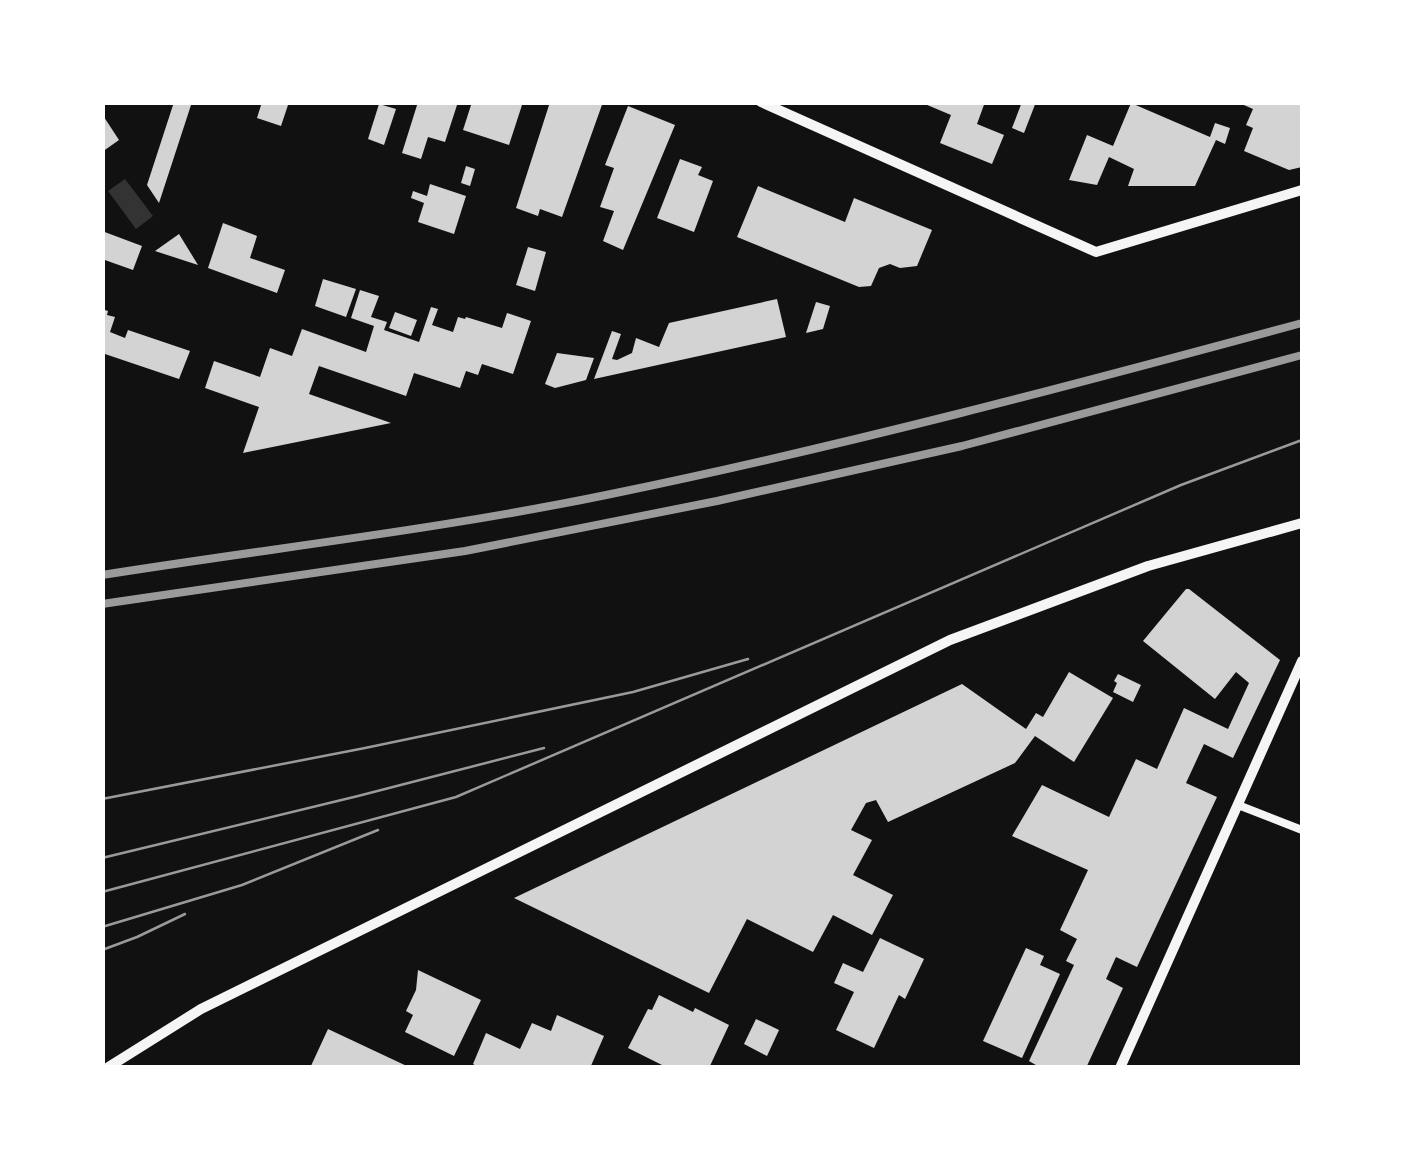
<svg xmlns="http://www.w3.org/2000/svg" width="1405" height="1170" viewBox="0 0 1405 1170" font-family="'Times New Roman',serif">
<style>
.water{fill:#333}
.building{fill:#d3d3d3}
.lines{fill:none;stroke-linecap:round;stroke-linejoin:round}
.service{stroke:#f5f5f5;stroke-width:8}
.minor{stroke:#f5f5f5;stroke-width:10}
.tram{stroke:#9a9a9a;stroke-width:2.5}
.rail{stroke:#9a9a9a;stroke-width:8}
</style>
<rect width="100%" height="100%" fill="#111"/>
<polygon class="water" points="125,179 153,216 136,229 108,191"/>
<g class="building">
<polygon points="174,102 192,102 159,203 147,185"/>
<polygon points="262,102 289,102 281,126 257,118"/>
<polygon points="418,102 458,102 445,142 428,137 421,159 402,153"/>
<polygon points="472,102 523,102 509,145 463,130"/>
<polygon points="550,102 603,102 562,217 540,209 538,216 516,208"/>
<polygon points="920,102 985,102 977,124 1004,135 992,164 940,143 951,115"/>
<polygon points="1022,102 1036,102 1024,133 1012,128"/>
<polygon points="1237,102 1302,102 1302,167 1289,170 1244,151 1253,128 1246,125 1253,109"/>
<polygon points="1131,103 1210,137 1215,123 1230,128 1225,144 1216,140 1195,186 1128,186 1134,169 1109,157 1097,185 1069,180 1087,135 1113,146"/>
<polygon points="379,104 396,109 384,145 368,139"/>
<polygon points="628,106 675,125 623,250 603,241 614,211 600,207 614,168 605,165"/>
<polygon points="102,114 119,140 102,152"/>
<polygon points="680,159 702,167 698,175 713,181 694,232 657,218"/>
<polygon points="466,166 475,169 470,186 461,183"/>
<polygon points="430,184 466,196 454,234 418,222 424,203 411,198 413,191 427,196"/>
<polygon points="758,186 845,222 854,198 932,230 917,266 900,268 890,264 879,268 871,286 859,287 737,237"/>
<polygon points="223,223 257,236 250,258 285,270 277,293 208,268"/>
<polygon points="102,231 142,246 133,270 102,259"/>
<polygon points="179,234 198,265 155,251"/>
<polygon points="528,247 546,252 535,291 516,285"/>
<polygon points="323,279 356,289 346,317 315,306"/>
<polygon points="360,290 379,296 371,317 387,322 384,330 419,342 431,307 438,309 432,325 453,332 458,317 465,319 466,317 502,328 507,313 531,321 513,374 482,364 478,375 466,371 460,388 414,373 406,396 319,366 309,394 391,423 243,453 259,407 205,388 214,361 260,377 270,348 292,356 302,329 366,352 374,326 351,318"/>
<polygon points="777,299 786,337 594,379 612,331 621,334 612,359 617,360 632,353 636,338 659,347 669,323"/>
<polygon points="816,302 830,306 823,329 806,333"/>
<polygon points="102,309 108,311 107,315 115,317 110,332 125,338 128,330 190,351 179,379 102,353"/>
<polygon points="395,312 417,320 411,336 389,328"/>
<polygon points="557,353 594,358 586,380 555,388 545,384"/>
<polygon points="1186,589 1189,589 1280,660 1233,758 1204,744 1186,783 1217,797 1137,967 1116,957 1106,979 1123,988 1086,1068 1041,1068 1029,1061 1074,965 1066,961 1077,939 1060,930 1088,870 1012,836 1042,785 1109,817 1136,759 1157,769 1184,708 1228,729 1249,683 1236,672 1215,699 1143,641"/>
<polygon points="1069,672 1113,698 1074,762 1035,736 1015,763 888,822 876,800 866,803 851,830 872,840 853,875 893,895 872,935 833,915 813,952 747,919 709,993 514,898 962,684 1026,729 1036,713 1043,717"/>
<polygon points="1118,674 1141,685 1133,702 1113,692 1117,683 1114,681"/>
<polygon points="880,938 924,959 905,999 899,995 874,1048 836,1030 854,992 834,983 843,963 863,972"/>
<polygon points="1026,948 1044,956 1040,965 1060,974 1022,1058 983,1041"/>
<polygon points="418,970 481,1000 454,1056 405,1032 413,1015 406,1011 416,990"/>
<polygon points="659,995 693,1012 695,1008 729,1025 709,1068 668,1068 628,1048 648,1009 652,1010"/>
<polygon points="557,1015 604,1036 590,1068 479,1068 473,1064 486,1033 520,1049 532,1023 551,1031"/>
<polygon points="756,1019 779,1030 767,1056 744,1044"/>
<polygon points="328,1029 411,1068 310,1068"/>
</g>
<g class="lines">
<polyline class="service" points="1238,805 1302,830"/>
<g class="minor">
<polyline points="761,102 1096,252 1302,190"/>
<polyline points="107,1068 201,1009 950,640 1148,566 1302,523"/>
<polyline points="1120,1068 1302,661"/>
</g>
<g class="tram">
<polyline points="102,799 365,748 633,692 748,659"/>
<polyline points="102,858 358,796 544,748"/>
<polyline points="102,892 456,797 1181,485 1302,440"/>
<polyline points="102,927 242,885 378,830"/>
<polyline points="102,950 137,937 185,914"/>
</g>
<g class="rail">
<path d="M102,575c170,-27 341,-46 509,-81 233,-48 462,-109 691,-171"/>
<polyline points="102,604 465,551 717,501 962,446 1302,355"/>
</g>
</g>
<rect width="1405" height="1170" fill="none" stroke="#ffffff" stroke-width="210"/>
</svg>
